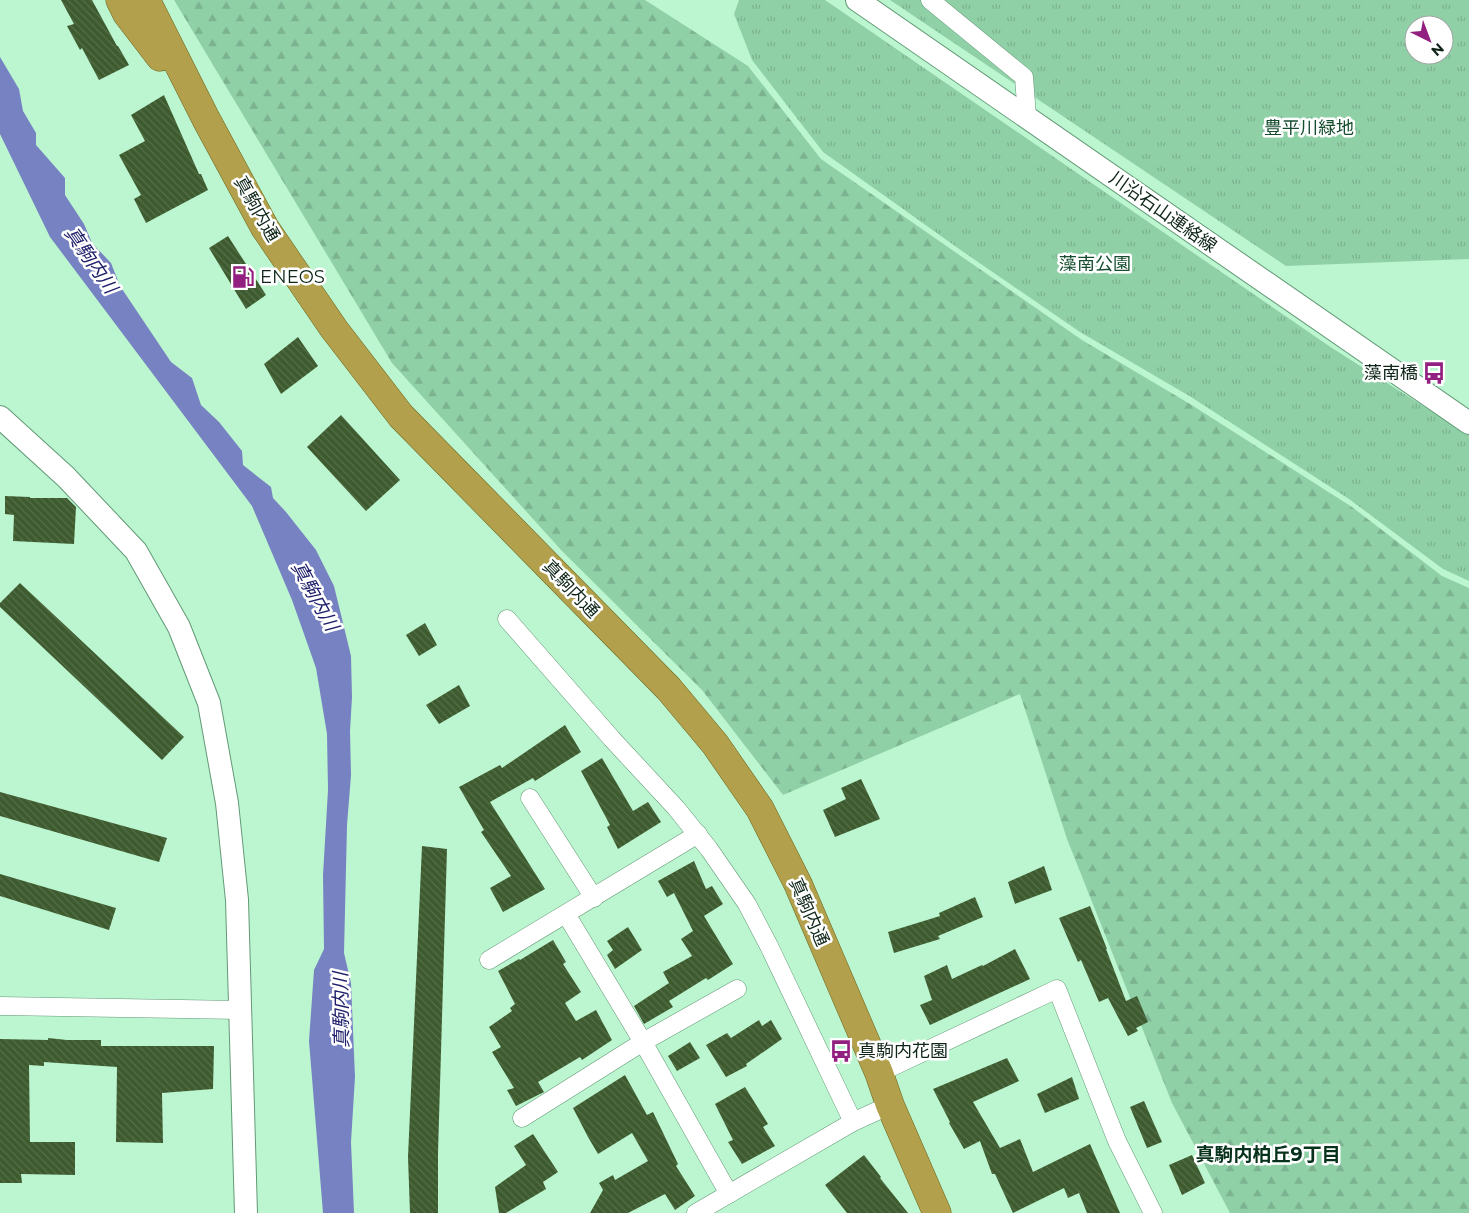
<svg xmlns="http://www.w3.org/2000/svg" width="1469" height="1213" viewBox="0 0 1469 1213" font-family="Montserrat,'Noto Sans JP',sans-serif">
<style>
.grass{fill:url(#grass-tufts);fill-rule:evenodd}
.forest{fill:url(#forest-firs)}
.water{fill:#7782c2}
.building{fill:url(#building-back-hatch)}
.lines{fill:none;stroke-linecap:round;stroke-linejoin:round}
.minor-casing{stroke:#629976;stroke-width:19}
.tertiary-casing{stroke:#629976;stroke-width:24}
.trunk-casing{stroke:#6c651d;stroke-width:29}
.minor{stroke:#fff;stroke-width:18}
.tertiary{stroke:#fff;stroke-width:22}
.trunk{stroke:#b2a04c;stroke-width:28}
.labels{text-anchor:middle;dominant-baseline:central;stroke-width:5;stroke-linejoin:round;paint-order:stroke}
.park-label{font-size:18px;fill:#164d2f;stroke:#fff}
.street-label{font-size:18px;fill:#0e2518;stroke:#fff}
.poi-label{font-size:18px;fill:#0e2518;stroke:#fff;text-anchor:start}
.water-label{font-size:19px;font-style:italic;fill:#20206c;stroke:#fff}
.neighbourhood-label{font-size:19px;font-weight:bold;fill:#06321b;stroke:#fff}
</style>
<defs>
<pattern id="grass-tufts" width="24" height="20" patternUnits="userSpaceOnUse" patternTransform="scale(1.25)"><rect width="24" height="20" fill="#90d0a7"/><path d="M3 7l-1-3M5 7V3M7 7l1-3M15 17l-1-3M17 17v-4M19 17l1-3" fill="none" stroke="#7bb28f"/></pattern>
<pattern id="forest-firs" width="22" height="20" patternUnits="userSpaceOnUse" patternTransform="scale(1.25)"><rect width="22" height="20" fill="#90d0a7"/><path d="M5 1l3.5 6h-7zM16 11l3.5 6h-7z" fill="#7bb28f"/></pattern>
<pattern id="building-back-hatch" width="6" height="6" patternUnits="userSpaceOnUse" patternTransform="scale(1.25)"><rect width="6" height="6" fill="#3d5b2e"/><path d="M-1 5l2 2M0 0l6 6M5-1l2 2" fill="none" stroke="#556f4a"/></pattern>
</defs>
<rect width="100%" height="100%" fill="#bcf6d0"/>
<g class="grass">
<polygon points="739,0 825,0 1332,348 1469,435 1469,581 1443,569 1349,499 1191,397 1080,332 962,251 823,152 752,60 734,14"/>
<path d="M890,0h579v259l-183,7zM1414,25h30v30h-30z"/>
</g>
<polygon class="forest" points="174,0 645,0 748,66 821,159 1082,340 1190,404 1352,507 1442,576 1469,588 1469,1213 1230,1213 1172,1103 1067,839 1020,694 783,795 702,690 562,551 392,363"/>
<polygon class="water" points="0,57 19,89 23,111 36,133 36,145 65,178 65,195 84,224 92,243 111,263 120,286 171,362 192,378 201,405 219,422 242,451 243,465 271,487 273,498 286,512 316,550 334,586 351,656 352,697 350,731 351,775 347,825 344,953 351,983 355,1077 351,1142 354,1213 323,1213 309,1041 314,970 324,949 323,875 328,790 327,734 316,668 292,600 252,506 50,237 0,134"/>
<g class="building">
<polygon points="61,0 92,0 117,46 118,46 129,65 99,80 82,48 80,50 67,26 74,24"/>
<polygon points="164,95 199,174 201,174 208,190 146,223 134,199 141,195 119,155 145,141 131,115"/>
<polygon points="228,236 266,295 246,309 209,248"/>
<polygon points="298,337 318,366 281,394 264,364"/>
<polygon points="341,415 400,480 366,511 307,447"/>
<polygon points="5,496 30,497 30,498 67,498 76,507 74,544 13,541 14,515 5,514"/>
<polygon points="20,583 184,737 162,760 0,607 0,603"/>
<polygon points="425,623 437,645 419,656 406,635"/>
<polygon points="459,685 470,706 439,724 426,705"/>
<polygon points="565,725 581,752 535,781 533,778 490,802 545,889 503,912 490,888 511,876 481,832 484,830 459,787 500,765 502,768"/>
<polygon points="602,758 633,811 648,802 661,822 618,849 607,827 610,825 581,771"/>
<polygon points="861,779 880,819 835,837 823,810 846,799 841,788"/>
<polygon points="0,792 167,838 159,862 0,816"/>
<polygon points="422,846 447,849 438,1153 438,1213 410,1213 408,1157"/>
<polygon points="694,861 706,889 712,886 723,904 704,916 733,964 708,980 706,978 669,1001 673,1007 644,1024 634,1006 669,983 663,972 692,956 681,939 693,931 674,893 667,897 658,881"/>
<polygon points="1044,866 1052,890 1015,904 1008,882"/>
<polygon points="0,874 116,908 109,930 0,896"/>
<polygon points="975,897 983,917 938,936 940,939 894,953 888,932 940,916 939,913"/>
<polygon points="1090,906 1107,949 1106,949 1126,1001 1137,996 1148,1022 1136,1028 1138,1031 1128,1036 1108,998 1099,1002 1081,960 1078,962 1059,918"/>
<polygon points="628,927 642,950 615,969 607,955 613,950 607,941"/>
<polygon points="553,940 566,962 563,964 581,992 565,1003 576,1021 596,1010 612,1040 582,1060 580,1057 538,1082 544,1092 516,1106 507,1090 514,1088 492,1052 501,1047 489,1027 512,1011 510,1008 515,1004 498,971 519,959 520,960"/>
<polygon points="1015,949 1030,979 930,1025 920,1005 932,1000 924,976 947,965 952,979 982,965 983,966"/>
<polygon points="759,1020 762,1026 771,1020 782,1039 746,1064 747,1066 726,1077 706,1045 727,1033 731,1038"/>
<polygon points="48,1038 67,1040 101,1040 101,1046 214,1046 213,1089 162,1093 163,1143 116,1142 117,1067 44,1062 44,1066 29,1065 30,1142 75,1142 75,1175 21,1174 22,1183 0,1183 0,1039 48,1040"/>
<polygon points="690,1042 700,1058 677,1071 668,1056"/>
<polygon points="1007,1058 1019,1081 973,1102 1000,1148 1020,1139 1033,1172 1090,1144 1120,1213 1087,1213 1079,1193 1068,1198 1064,1188 1013,1213 995,1174 992,1174 980,1141 964,1149 949,1123 950,1122 933,1089"/>
<polygon points="625,1075 647,1115 653,1112 678,1164 676,1166 695,1196 675,1210 665,1194 628,1213 590,1213 603,1190 599,1183 613,1175 615,1180 648,1161 632,1133 598,1154 588,1137 573,1108"/>
<polygon points="1072,1077 1079,1099 1045,1113 1037,1094"/>
<polygon points="745,1087 768,1124 763,1127 775,1146 742,1164 728,1142 733,1140 715,1104"/>
<polygon points="1144,1101 1162,1142 1147,1148 1130,1107"/>
<polygon points="533,1134 558,1172 543,1182 546,1189 506,1213 499,1213 495,1187 526,1165 514,1146"/>
<polygon points="864,1155 881,1177 880,1178 908,1213 847,1213 825,1185"/>
<polygon points="1192,1155 1205,1183 1182,1195 1169,1165"/>
</g>
<g class="lines">
<defs>
<g id="minor">
<polyline points="930,0 1024,77 1027,117"/>
<polyline points="507,619 612,739 676,808 709,849 747,904 769,946 853,1122"/>
<polyline points="530,798 594,898"/>
<polyline points="566,914 643,1042 729,1194"/>
<polyline points="489,960 698,834"/>
<polyline points="0,1006 241,1010"/>
<polyline points="879,1073 1057,989 1117,1141 1153,1213"/>
<polyline points="522,1118 643,1042 737,989"/>
<polyline points="696,1213 853,1122 890,1105"/>
</g>
<g id="tertiary">
<polyline points="857,0 1469,423"/>
<polyline points="0,417 66,477 136,551 179,627 209,703 227,803 237,900 246,1213"/>
</g>
<g id="trunk">
<polyline points="120,0 127,14 160,57"/>
<polyline points="146,0 206,119 265,228 334,329 401,416 669,689 715,744 760,809 798,884 879,1073 890,1105 937,1213"/>
</g>
</defs>
<use href="#minor" class="minor-casing"/>
<use href="#tertiary" class="tertiary-casing"/>
<use href="#trunk" class="trunk-casing"/>
<use href="#minor" class="minor"/>
<use href="#tertiary" class="tertiary"/>
<use href="#trunk" class="trunk"/>
</g>
<defs>
<symbol id="fuel-bare" viewBox="-9 -9 18 18"><path d="M-5.5-6h7V0h2V4h1.3V-2.5L3-4.5l.8-.8L6-3V5H2.5V1h-1V6h-7ZM-4.2-4.7v3.2H.2V-4.7Z" fill="#922080" stroke="#fff" stroke-width="2.5" paint-order="stroke"/></symbol>
<symbol id="bus-bare" viewBox="-9 -9 18 18"><path d="M-5-6H5V4H4V6H2V4H-2V6H-4V4H-5ZM-3.5-4V0h7V-4ZM-3.5 1.2v1.5H-2V1.2ZM2 1.2v1.5H3.5V1.2Z" fill="#922080" stroke="#fff" stroke-width="2.5" paint-order="stroke"/></symbol>
</defs>
<g fill-rule="evenodd">
<use href="#fuel-bare" x="227" y="261" width="32" height="32"/>
<use href="#bus-bare" x="1418" y="357" width="32" height="32"/>
<use href="#bus-bare" x="825" y="1035" width="32" height="32"/>
</g>
<g class="labels">
<g class="park-label">
<text x="1309" y="128">豊平川緑地</text>
<text x="1095" y="264">藻南公園</text>
</g>
<g class="street-label">
<text transform="translate(257 209) rotate(60)">真駒内通</text>
<text transform="translate(1163 212) rotate(35)">川沿石山連絡線</text>
<text transform="translate(571 589) rotate(46)">真駒内通</text>
<text transform="translate(809 912) rotate(66)">真駒内通</text>
</g>
<g class="poi-label">
<text x="260" y="277">ENEOS</text>
<text x="1418" y="373" text-anchor="end">藻南橋</text>
<text x="858" y="1051">真駒内花園</text>
</g>
<g class="water-label">
<text transform="translate(91 260) rotate(55)">真駒内川</text>
<text transform="translate(315 596) rotate(61)">真駒内川</text>
<text transform="translate(341 1010) rotate(-91)">真駒内川</text>
</g>
<g class="neighbourhood-label">
<text x="1268" y="1154">真駒内柏丘9丁目</text>
</g>
</g>
<g transform="translate(1429 40) rotate(138)"><circle r="24" fill="#ffffff" stroke="#9fa8a3"/>
<path d="M0-4L9 19L0 12L-9 19Z" fill="#922080"/>
<text y="-8" font-size="14" font-weight="bold" text-anchor="middle" fill="#0e2518">N</text>
</g>
</svg>
